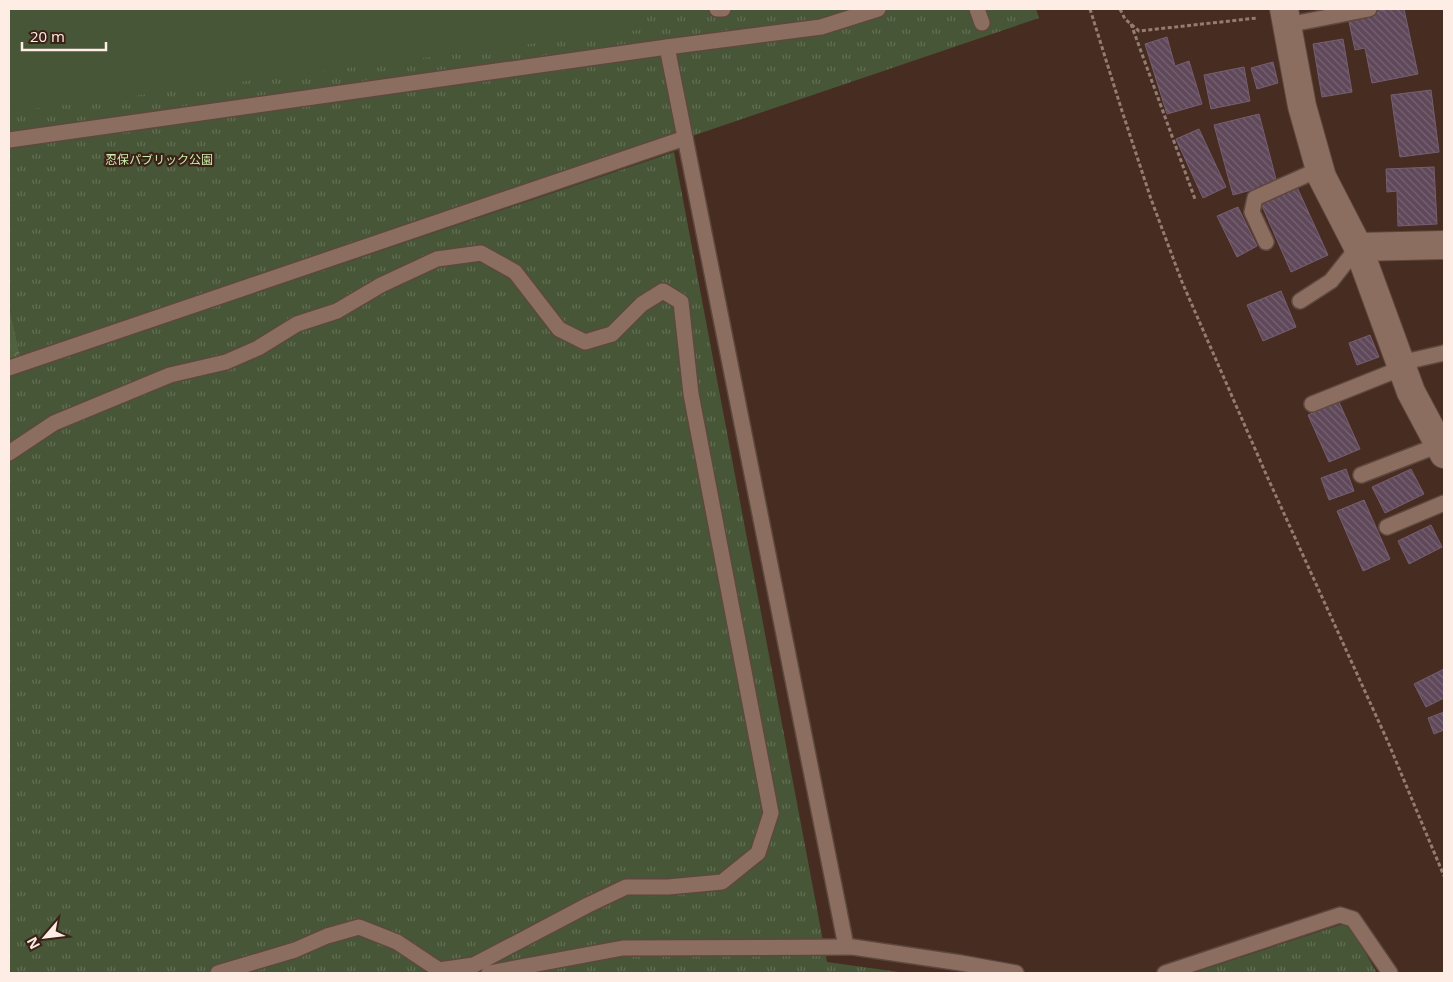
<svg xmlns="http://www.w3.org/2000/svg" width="1453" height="982" viewBox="0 0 1453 982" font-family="'Open Sans','Noto Sans JP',sans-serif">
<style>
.grass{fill:url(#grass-tufts)}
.forest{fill:url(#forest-crowns)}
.pitch{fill:#475637}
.building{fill:url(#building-back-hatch);stroke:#775e71}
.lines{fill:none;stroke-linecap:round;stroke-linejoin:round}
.lane-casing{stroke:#5e483e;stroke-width:18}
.street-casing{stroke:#5e483e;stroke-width:30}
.path{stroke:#937d73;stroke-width:3;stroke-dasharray:4 2.5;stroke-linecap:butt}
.lane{stroke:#8c6e61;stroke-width:15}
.street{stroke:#8c6e61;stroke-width:28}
.labels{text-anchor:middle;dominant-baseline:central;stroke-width:4.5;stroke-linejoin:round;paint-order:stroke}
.park-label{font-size:12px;fill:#ceedae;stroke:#3b2217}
</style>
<defs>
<pattern id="grass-tufts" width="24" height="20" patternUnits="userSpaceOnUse" patternTransform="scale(1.25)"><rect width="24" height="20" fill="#475637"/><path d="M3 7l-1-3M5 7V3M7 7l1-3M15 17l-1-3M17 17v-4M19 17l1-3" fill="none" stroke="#636f54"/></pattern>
<pattern id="forest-crowns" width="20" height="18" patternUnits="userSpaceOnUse" patternTransform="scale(1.25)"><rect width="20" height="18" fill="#50613d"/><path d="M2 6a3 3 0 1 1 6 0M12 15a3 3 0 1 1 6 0" fill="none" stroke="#6a7859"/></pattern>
<pattern id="building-back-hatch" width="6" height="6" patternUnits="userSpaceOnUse" patternTransform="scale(1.25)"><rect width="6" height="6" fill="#5f485a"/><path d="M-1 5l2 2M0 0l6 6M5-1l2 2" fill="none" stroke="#776372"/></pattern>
</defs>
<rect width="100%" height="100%" fill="#462c21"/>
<g class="grass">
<polygon points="9,9 1036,9 1039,18 22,364 9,305"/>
<polygon points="674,152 827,962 906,973 9,973 9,376"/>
<polygon points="1343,924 1350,926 1377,973 1193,973"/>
</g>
<polygon class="forest" points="9,305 22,364 9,368"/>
<polygon class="pitch" points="9,9 635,9 637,30 9,112"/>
<g class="building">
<polygon points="1389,9 1404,9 1418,74 1372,83 1365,48 1355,50 1348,17"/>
<polygon points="1167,37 1175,66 1189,61 1202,104 1167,114 1145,44"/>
<polygon points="1343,39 1352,92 1322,97 1313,44"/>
<polygon points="1273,62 1278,83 1257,89 1251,68"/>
<polygon points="1244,67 1250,101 1211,109 1204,75"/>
<polygon points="1431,90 1439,152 1400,157 1391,95"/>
<polygon points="1259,114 1277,183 1233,195 1214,125"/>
<polygon points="1199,129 1226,187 1203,198 1176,139"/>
<polygon points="1434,167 1437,224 1398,226 1397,191 1387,192 1386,169"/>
<polygon points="1296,185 1328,255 1291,272 1260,201"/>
<polygon points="1238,207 1257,246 1237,257 1217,216"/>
<polygon points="1281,291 1296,327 1263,341 1247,305"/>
<polygon points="1370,335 1379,357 1357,365 1349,343"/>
<polygon points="1339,402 1360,449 1329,462 1308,415"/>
<polygon points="1346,469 1354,491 1329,500 1321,478"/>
<polygon points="1411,469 1424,494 1385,513 1372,487"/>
<polygon points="1364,500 1390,559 1363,571 1337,511"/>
<polygon points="1431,525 1442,547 1409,564 1398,541"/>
<polygon points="1444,669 1444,698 1426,707 1414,684"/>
<polygon points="1444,712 1444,730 1434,734 1428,718"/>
</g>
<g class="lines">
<defs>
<g id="lane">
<polyline points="717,9 723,9"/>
<polyline points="977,9 982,23"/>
<polyline points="1287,25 1369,9"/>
<polyline points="667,47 846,946 961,963 1016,973"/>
<polyline points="9,140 667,47 821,27 878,9"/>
<polyline points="1266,242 1252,212 1255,198 1320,169"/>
<polyline points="1300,301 1331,281 1358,247"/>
<polyline points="1400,363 1444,353"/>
<polyline points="9,368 685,138"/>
<polyline points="1312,404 1402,368"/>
<polyline points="9,453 54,423 170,375 226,362 258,348 297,324 337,311 381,285 437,259 481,253 515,272 559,329 585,342 612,334 642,304 663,291 681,302 691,394 771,813 758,853 722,882 668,887 626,887 588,905 474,965 439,970 397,942 359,927 327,936 295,950 218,973"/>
<polyline points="1361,475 1439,445"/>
<polyline points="1387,527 1444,503"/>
<polyline points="489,973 623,948 851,947"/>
<polyline points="1165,973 1340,915 1353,919 1390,973"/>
</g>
<g id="street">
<polyline points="1284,9 1302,106 1322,177 1358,247 1411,392 1444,454"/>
<polyline points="1358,247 1444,245"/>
</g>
</defs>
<use href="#lane" class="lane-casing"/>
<use href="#street" class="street-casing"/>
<g class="path">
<polyline points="1090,9 1122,111 1151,199 1182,282 1266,474 1388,742 1444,876"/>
<polyline points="1120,9 1125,19 1139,31 1257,18"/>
<polyline points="1131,24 1195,199"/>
</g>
<use href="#lane" class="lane"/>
<use href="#street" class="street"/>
</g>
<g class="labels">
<g class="park-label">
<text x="159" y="159">忍保パブリック公園</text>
</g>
</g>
<rect width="1453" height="982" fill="none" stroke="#feede5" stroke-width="20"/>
<g transform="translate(45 937) rotate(242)" stroke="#3b2217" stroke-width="4" paint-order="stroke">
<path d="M0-4L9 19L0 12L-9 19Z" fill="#feede5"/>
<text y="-8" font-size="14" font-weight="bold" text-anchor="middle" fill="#feede5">N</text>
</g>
<path d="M22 42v8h84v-8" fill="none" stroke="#feede5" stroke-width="2.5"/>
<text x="30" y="42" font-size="15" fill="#feede5" stroke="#3b2217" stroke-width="4" paint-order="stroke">20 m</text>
</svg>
